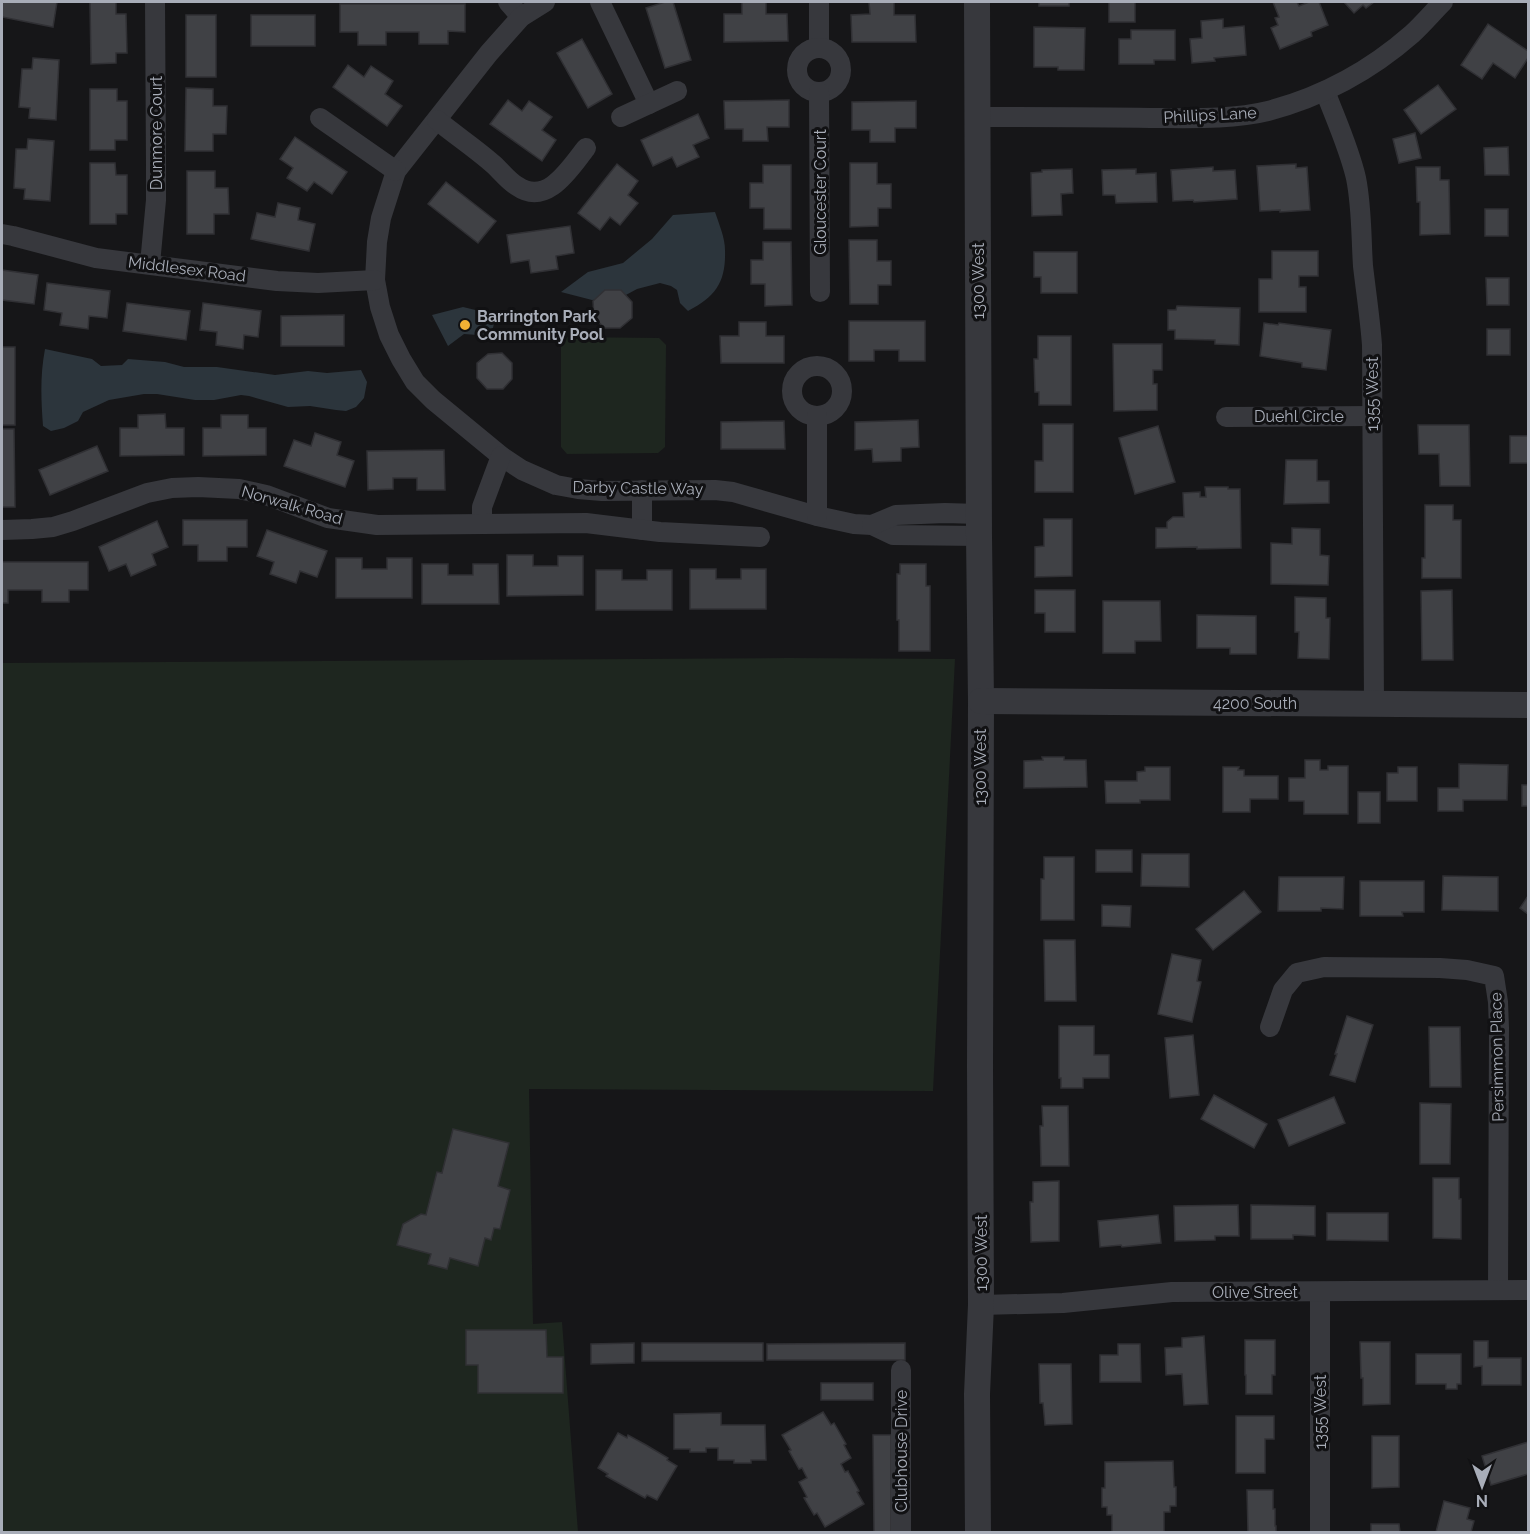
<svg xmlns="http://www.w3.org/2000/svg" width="1530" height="1534" viewBox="0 0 1530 1534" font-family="Raleway,sans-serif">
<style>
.green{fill:#1e261f}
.water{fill:#2c353c}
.building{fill:#404145;stroke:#303034;stroke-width:1.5}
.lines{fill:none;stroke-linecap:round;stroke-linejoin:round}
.minor{stroke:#37383d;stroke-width:20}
.tertiary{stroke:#37383d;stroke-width:26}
.poi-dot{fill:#f2b134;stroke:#111113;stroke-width:2}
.labels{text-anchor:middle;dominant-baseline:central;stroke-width:6;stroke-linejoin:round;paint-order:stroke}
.street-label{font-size:16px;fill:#a8adb8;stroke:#111113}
.poi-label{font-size:16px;font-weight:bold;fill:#a8adb8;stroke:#111113;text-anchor:start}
</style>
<rect width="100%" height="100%" fill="#161618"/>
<g class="green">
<polygon points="567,337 659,338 666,345 665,447 658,453 567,454 561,447 561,344"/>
<polygon points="788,658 955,659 933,1091 529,1089 533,1324 562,1322 578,1532 2,1532 2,663"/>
</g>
<g class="water">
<path d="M715,212c4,12 10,26 10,38 1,32 -9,46 -37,61l-8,-8 -3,-13 -6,-4 -11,-3 -23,6 -13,7 -32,4 -31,-8 27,-20 35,-9 29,-24 21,-24z"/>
<polygon points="463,307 496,315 491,336 464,334 448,346 432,315"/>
<path d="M45,349l47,10 9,7 21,-1 6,-6 37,3 19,5h33l58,8 33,-4 19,2 34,-3 6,12 -3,16 -8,9 -10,4 -10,-1 -26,-4 -22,1 -39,-11 -8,-1 -27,5h-19l-38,-6h-13l-35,6 -26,12 -5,9 -14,7 -13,3 -8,-5c-2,-26 -3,-51 2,-77z"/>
</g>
<g class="building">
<polygon points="2,2 57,2 53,27 2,17"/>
<polygon points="90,2 116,2 116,14 126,14 127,53 116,53 116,63 91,64"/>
<polygon points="665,2 673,2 691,60 665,68 646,8"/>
<polygon points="742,2 766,2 766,14 787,14 788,41 724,42 724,14 742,14"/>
<polygon points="869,2 894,2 894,15 915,15 916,42 852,42 851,15 870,14"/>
<rect x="1039" y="2" width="30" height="4"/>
<rect x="1109" y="2" width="26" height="20"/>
<polygon points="1273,2 1297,2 1299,6 1309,2 1319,2 1328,25 1311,32 1312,36 1280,49 1271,28 1278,25 1275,18 1279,17"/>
<polygon points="1344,2 1374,2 1366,8 1363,5 1354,13"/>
<polygon points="340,4 465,4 465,32 448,31 448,44 419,44 419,32 386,32 386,45 358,45 358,32 340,32"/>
<rect x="186" y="15" width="30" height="62"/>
<rect x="251" y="15" width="64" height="31"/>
<polygon points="1223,19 1223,28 1244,26 1246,55 1214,58 1215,61 1192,63 1190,39 1202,38 1201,21"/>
<polygon points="1488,24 1528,51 1528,58 1515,78 1493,63 1482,79 1461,65"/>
<polygon points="1034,27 1085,28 1084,70 1058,70 1058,67 1034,67"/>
<polygon points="1131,30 1175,30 1175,60 1154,60 1154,64 1119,64 1119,39 1131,39"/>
<polygon points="582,39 612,94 588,108 557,53"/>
<polygon points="33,58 59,60 56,120 29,118 30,108 19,107 22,69 32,69"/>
<polygon points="348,65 364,77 371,66 393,81 385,94 402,106 387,126 333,87"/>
<polygon points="1438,85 1456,109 1421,134 1404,110"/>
<polygon points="186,88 213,89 213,106 227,106 226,134 213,134 213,151 185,151"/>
<polygon points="90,89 117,89 117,101 127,101 127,140 115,140 115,150 90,150"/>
<polygon points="508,100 522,111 529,101 552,117 542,130 556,140 542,161 490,124"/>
<polygon points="789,100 789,127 767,127 768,141 743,141 743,129 725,129 724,101"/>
<polygon points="916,101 916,128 895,128 895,142 870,142 870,130 852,130 852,102"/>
<polygon points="698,114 709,138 693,145 699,157 677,167 672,157 653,166 641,140"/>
<polygon points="1415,133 1421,158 1399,163 1393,139"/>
<polygon points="295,137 347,172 332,194 314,182 307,191 287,178 293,168 280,159"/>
<polygon points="28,139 54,141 50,201 24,199 25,189 14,188 16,149 27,149"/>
<polygon points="1508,147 1509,175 1485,175 1484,148"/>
<polygon points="90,163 115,163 116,175 127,175 127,214 116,214 116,224 90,224"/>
<polygon points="850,163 877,163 877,184 891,184 891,208 878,208 878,226 850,227"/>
<polygon points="617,164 638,181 628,195 638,203 620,225 610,217 600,230 578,213"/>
<polygon points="1296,164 1296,168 1307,167 1310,210 1280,212 1280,210 1260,211 1257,166"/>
<polygon points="763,165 791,165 791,229 764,229 764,208 750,208 750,183 763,183"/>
<polygon points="1213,167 1213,171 1235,170 1237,199 1194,202 1193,200 1173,201 1171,170"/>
<polygon points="1416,167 1440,167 1440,180 1449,180 1450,234 1420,235 1420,202 1417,202"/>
<polygon points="1072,169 1073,193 1061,194 1062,215 1032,216 1031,173 1042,172 1042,170"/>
<polygon points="1136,169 1136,174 1156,173 1157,202 1116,203 1115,195 1103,195 1102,170"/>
<polygon points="187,171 215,171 215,188 228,188 229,214 214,214 214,234 187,234"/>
<polygon points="446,182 496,221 478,243 428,204"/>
<polygon points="278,203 300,208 298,220 315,224 309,251 251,239 257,213 275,217"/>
<rect x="1485" y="209" width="23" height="27"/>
<polygon points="570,226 574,253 556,256 558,269 531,273 529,260 511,263 507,235"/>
<polygon points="849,240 877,240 877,261 891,261 891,285 878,285 878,304 850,304"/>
<polygon points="763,242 791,242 792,305 765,306 765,284 751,284 751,260 763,260"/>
<polygon points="1272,251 1318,251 1318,276 1299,276 1299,287 1306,287 1306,312 1259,312 1259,279 1272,279"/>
<polygon points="1034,252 1077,252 1077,293 1041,293 1041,277 1034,277"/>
<polygon points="2,270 38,275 34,304 2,300"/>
<polygon points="1486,278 1509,278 1509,305 1487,305"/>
<polygon points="47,283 110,291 107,318 89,316 88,329 60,325 62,313 44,310"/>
<polygon points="605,290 621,290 632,302 632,318 620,328 605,328 594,318 593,301"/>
<polygon points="127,303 190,311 186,340 123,331"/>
<polygon points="203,303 261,311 258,337 244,335 243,349 216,345 217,332 200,330"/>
<polygon points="1177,306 1240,308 1239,345 1215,344 1215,340 1175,339 1175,330 1168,330 1168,310 1176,310"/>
<polygon points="344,315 344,346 281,346 281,316"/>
<polygon points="849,321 925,321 925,361 899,361 899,350 874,350 874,361 849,361"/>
<polygon points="739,322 766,322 766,336 784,336 784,363 721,363 720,336 739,336"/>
<polygon points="1264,323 1278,325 1279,323 1331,330 1326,370 1302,367 1302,363 1260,356"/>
<rect x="1487" y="329" width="23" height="26"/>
<polygon points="1038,336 1071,336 1071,405 1039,405 1039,392 1035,392 1034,359 1038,359"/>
<polygon points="1113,344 1162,344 1162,370 1153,370 1153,384 1157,384 1157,410 1114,411"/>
<rect x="2" y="347" width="13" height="78"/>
<polygon points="502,353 512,363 512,379 503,389 487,389 477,378 477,363 488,354"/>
<polygon points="165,414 166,428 184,428 184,455 120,456 120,428 138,428 138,415"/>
<polygon points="221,415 248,415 248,428 266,428 266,455 203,456 203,428 221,428"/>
<polygon points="918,420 919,447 901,448 901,461 873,462 872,449 855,450 855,422"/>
<polygon points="784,421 785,449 721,449 721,422"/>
<polygon points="1043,424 1073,424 1073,492 1035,492 1035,461 1043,461"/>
<polygon points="1418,425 1469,425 1470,486 1440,486 1439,454 1419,454"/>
<polygon points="1158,426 1175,482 1135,494 1119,438"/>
<polygon points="2,429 14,429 15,507 2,507"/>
<polygon points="315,433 341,442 337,455 354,461 345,487 284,466 294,440 311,446"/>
<rect x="1510" y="436" width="18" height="27"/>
<polygon points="97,446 108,471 50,495 39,470"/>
<polygon points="444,450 445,490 417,490 417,478 393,478 393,489 368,490 367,451"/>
<polygon points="1286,460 1317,460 1317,481 1329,481 1329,503 1284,504"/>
<polygon points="1205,487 1228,487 1228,489 1240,489 1241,548 1197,549 1197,547 1156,548 1156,528 1167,528 1167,522 1173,517 1184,517 1183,493 1200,492 1200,497 1206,497"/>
<polygon points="1425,505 1453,505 1453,520 1461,520 1461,578 1422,578 1422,558 1425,558"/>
<polygon points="1044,519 1072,519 1072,576 1035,577 1035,547 1044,546"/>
<polygon points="183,520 247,520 247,547 227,547 227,561 198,561 198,545 183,545"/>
<polygon points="157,521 168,547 152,554 156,565 131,576 126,564 109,571 99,547"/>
<polygon points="1292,528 1320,529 1320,555 1329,556 1328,585 1271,584 1271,543 1292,544"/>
<polygon points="267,530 327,551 317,577 300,571 296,583 270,574 274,562 257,556"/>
<polygon points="507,555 533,555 533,566 558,566 558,556 583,556 583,595 507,596"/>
<polygon points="336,558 362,558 362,569 387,569 387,558 412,558 412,598 336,598"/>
<polygon points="2,562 88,562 88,590 69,590 69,602 42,602 42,590 8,590 8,603 2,603"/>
<polygon points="422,564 448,564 448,575 473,575 473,564 498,564 499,604 422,604"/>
<polygon points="900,564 926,564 926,586 930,586 930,651 899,651 899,620 897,620 897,574 900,574"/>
<polygon points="690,569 716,569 716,579 741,579 741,569 766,569 766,609 690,609"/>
<polygon points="596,570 622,570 622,580 647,580 647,570 672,570 672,610 596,610"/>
<polygon points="1035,590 1075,590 1075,632 1045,632 1045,613 1035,613"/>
<polygon points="1452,590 1453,660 1422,660 1421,591"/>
<polygon points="1295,597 1326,598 1326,618 1330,618 1329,659 1298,658 1299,632 1295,632"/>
<polygon points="1103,601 1160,601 1161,641 1135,641 1135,653 1103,653"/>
<polygon points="1197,615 1256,616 1256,654 1230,654 1230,648 1197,648"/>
<polygon points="1042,757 1064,757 1064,760 1086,760 1087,787 1024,788 1024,761 1043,760"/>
<polygon points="1305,760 1320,760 1320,770 1328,770 1328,766 1348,766 1348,814 1304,814 1304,801 1289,801 1289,778 1305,778"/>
<polygon points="1459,764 1508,765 1507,800 1463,800 1463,811 1438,811 1438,788 1459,788"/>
<polygon points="1145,767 1170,767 1170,800 1140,800 1140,803 1106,803 1105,781 1137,781 1137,772 1145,771"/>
<polygon points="1223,767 1239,767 1238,770 1244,770 1244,776 1278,776 1278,799 1250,799 1250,812 1223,812"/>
<polygon points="1398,767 1417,767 1417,801 1387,801 1387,773 1398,773"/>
<rect x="1522" y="785" width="6" height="21"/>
<rect x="1358" y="792" width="22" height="31"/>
<rect x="1096" y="850" width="36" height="22"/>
<polygon points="1142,854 1189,854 1189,887 1141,886"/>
<polygon points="1044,857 1074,857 1074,920 1041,920 1041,879 1044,879"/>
<polygon points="1443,876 1498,877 1498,911 1442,910"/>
<polygon points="1279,877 1344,877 1343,909 1321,908 1321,911 1278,911"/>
<polygon points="1360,881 1424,881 1424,912 1402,912 1403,916 1360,916"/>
<polygon points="1244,891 1261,912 1213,950 1196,929"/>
<polygon points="1528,896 1528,914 1520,908"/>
<polygon points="1102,905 1131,906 1130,927 1102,926"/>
<polygon points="1044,940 1075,940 1076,1001 1045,1001"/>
<polygon points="1172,954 1201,960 1197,981 1201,982 1192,1022 1158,1014"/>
<polygon points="1347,1016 1373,1025 1355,1082 1330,1075 1337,1054 1335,1054"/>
<polygon points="1059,1026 1094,1026 1094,1055 1109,1055 1109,1078 1083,1078 1083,1088 1061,1088 1061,1078 1059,1078"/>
<polygon points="1429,1027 1460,1027 1461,1087 1430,1087"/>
<polygon points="1193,1035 1199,1095 1170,1098 1165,1038"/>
<polygon points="1214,1095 1267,1124 1254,1148 1201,1119"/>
<polygon points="1334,1097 1345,1123 1289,1146 1278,1120"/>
<polygon points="1420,1103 1451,1104 1450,1164 1420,1164"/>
<polygon points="1042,1106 1068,1106 1069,1166 1041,1166 1040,1126 1043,1126"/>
<polygon points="453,1129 509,1143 498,1186 510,1190 500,1229 494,1228 491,1240 485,1238 478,1266 450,1258 447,1269 428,1264 431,1254 397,1245 403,1224 421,1214 426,1215 437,1172 442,1173"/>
<polygon points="1433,1178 1459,1178 1459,1199 1461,1199 1461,1239 1433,1238"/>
<polygon points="1059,1181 1059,1241 1031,1242 1030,1202 1033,1202 1033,1182"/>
<polygon points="1238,1205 1239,1236 1215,1236 1215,1240 1175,1241 1174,1206"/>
<polygon points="1251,1205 1315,1206 1315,1236 1293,1235 1293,1239 1251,1239"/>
<polygon points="1327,1213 1388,1213 1388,1241 1327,1240"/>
<polygon points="1158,1215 1161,1243 1122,1247 1121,1245 1100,1247 1098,1221"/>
<polygon points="466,1330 546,1330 547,1357 563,1357 563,1393 478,1393 478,1365 466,1365"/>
<polygon points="1204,1336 1208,1404 1184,1405 1182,1374 1166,1375 1165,1348 1182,1347 1182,1338"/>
<polygon points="1245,1340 1275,1340 1275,1375 1272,1375 1272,1394 1246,1394 1246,1375 1245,1375"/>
<polygon points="1474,1341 1488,1341 1488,1358 1521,1358 1521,1385 1482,1385 1482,1366 1474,1367"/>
<polygon points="1360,1342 1390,1342 1390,1404 1363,1405 1363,1378 1361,1378"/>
<polygon points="634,1343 634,1363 591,1364 591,1344"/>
<rect x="642" y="1343" width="121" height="18"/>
<polygon points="905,1343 905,1360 767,1360 767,1344"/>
<polygon points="1118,1344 1140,1344 1141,1382 1100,1382 1100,1355 1118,1355"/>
<polygon points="1416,1354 1461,1354 1461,1384 1457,1384 1457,1389 1446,1389 1446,1384 1416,1384"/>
<polygon points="1039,1364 1071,1364 1072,1424 1045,1425 1043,1403 1040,1403"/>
<rect x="821" y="1383" width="52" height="17"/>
<polygon points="823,1412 831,1425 834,1423 846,1444 844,1445 851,1458 841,1464 845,1472 848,1471 849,1473 859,1491 857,1492 864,1504 825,1527 817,1513 814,1515 804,1498 807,1497 799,1482 807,1478 802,1468 799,1469 789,1451 791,1450 782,1435"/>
<polygon points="721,1413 721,1425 765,1425 766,1460 751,1460 751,1463 734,1463 734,1460 718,1460 718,1448 706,1448 706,1452 690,1452 690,1449 674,1449 674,1414"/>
<polygon points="1236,1416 1274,1416 1274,1439 1265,1439 1265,1473 1236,1473"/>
<polygon points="618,1433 627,1438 628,1435 646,1445 668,1458 667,1460 677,1466 657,1500 647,1495 645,1498 606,1476 608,1474 598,1468"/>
<polygon points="873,1435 891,1435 891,1532 874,1532"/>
<polygon points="1372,1436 1399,1436 1399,1487 1372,1488"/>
<polygon points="1528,1442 1528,1474 1491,1485 1482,1456"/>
<polygon points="1173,1461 1174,1487 1176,1487 1176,1506 1170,1506 1170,1512 1164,1512 1164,1532 1112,1532 1112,1515 1107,1515 1107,1507 1102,1507 1102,1488 1105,1488 1105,1462"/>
<polygon points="1247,1490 1273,1490 1273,1509 1275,1509 1275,1526 1276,1526 1276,1532 1248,1532"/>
<polygon points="1444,1501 1470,1508 1467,1519 1474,1521 1471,1532 1436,1532"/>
<polygon points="1371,1524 1399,1524 1400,1532 1371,1532"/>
</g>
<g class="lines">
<g class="minor">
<polyline points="508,2 521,17"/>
<polyline points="545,2 521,17 489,53 396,171 381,218 377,242 375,280 380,307 389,335 401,359 415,382 433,400 501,456 522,470 556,485 578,489 602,491 715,490 733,492 817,516 854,524 872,525 893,535 979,536"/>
<polyline points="600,2 649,104"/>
<polyline points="819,2 819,48"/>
<circle cx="819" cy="70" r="22"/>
<path d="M1325,91c11,29 24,57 31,87 6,30 5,58 7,88 3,26 7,52 9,79l2,359"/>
<polyline points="819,92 820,292"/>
<polyline points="621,117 677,91"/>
<path d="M977,117c58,0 116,0 173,1 38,0 82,2 118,-7 53,-14 103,-41 144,-77 11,-10 21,-22 31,-32"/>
<polyline points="320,118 396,171"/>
<path d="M437,120c18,15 38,28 56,44 8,7 15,17 24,22 30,21 53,-18 69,-38"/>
<polyline points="2,234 13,236 96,258 277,281 318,283 375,280"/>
<polyline points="150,264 156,200 156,166 155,2"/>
<circle cx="817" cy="391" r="25"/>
<polyline points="817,416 817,516"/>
<polyline points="1226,417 1372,416"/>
<polyline points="642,490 642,530"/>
<polyline points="482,524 482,507 501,456"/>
<polyline points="872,525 896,515 945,513 979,514"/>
<polyline points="2,530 32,529 53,527 73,521 147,493 172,488 198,487 239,489 266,495 328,518 377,525 586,523 660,532 760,537"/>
<polyline points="1270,1027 1283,990 1297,973 1324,967 1440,968 1467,970 1494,976 1498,1002 1499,1028 1498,1290"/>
<polyline points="1320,1292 1320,1532"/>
<polyline points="981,1305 1063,1303 1172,1292 1528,1290"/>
<polyline points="901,1370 901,1532"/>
</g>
<g class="tertiary">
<polyline points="977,2 979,536 981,701 980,1067 981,1305 977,1394 978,1532"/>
<polyline points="981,701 1528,705"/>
</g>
</g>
<circle class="poi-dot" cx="465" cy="325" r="6"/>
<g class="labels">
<g class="street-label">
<text transform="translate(1210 115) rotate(-3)">Phillips Lane</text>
<text transform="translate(156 133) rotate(-90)">Dunmore Court</text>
<text transform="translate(820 192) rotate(-90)">Gloucester Court</text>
<text transform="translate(187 269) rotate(7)">Middlesex Road</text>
<text transform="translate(978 281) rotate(-90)">1300 West</text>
<text transform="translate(1372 394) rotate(-90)">1355 West</text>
<text x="1299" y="416">Duehl Circle</text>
<text transform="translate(638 488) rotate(1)">Darby Castle Way</text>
<text transform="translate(292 505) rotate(16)">Norwalk Road</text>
<text x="1255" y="703">4200 South</text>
<text transform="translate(980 767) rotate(-90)">1300 West</text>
<text transform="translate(1497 1057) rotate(-91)">Persimmon Place</text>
<text transform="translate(981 1253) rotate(-90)">1300 West</text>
<text x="1255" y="1292">Olive Street</text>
<text transform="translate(1320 1412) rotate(-90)">1355 West</text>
<text transform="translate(901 1451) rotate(-90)">Clubhouse Drive</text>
</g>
<g class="poi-label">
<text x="477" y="316">Barrington Park<tspan x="477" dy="18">Community Pool</tspan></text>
</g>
</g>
<rect width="1530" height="1534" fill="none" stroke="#a8adb8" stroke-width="6"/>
<g transform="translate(1482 1486) rotate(180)" stroke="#111113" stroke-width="4.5" paint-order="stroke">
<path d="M0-4.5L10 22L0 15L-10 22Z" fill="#a8adb8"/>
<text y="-9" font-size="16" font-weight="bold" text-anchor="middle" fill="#a8adb8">N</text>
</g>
</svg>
